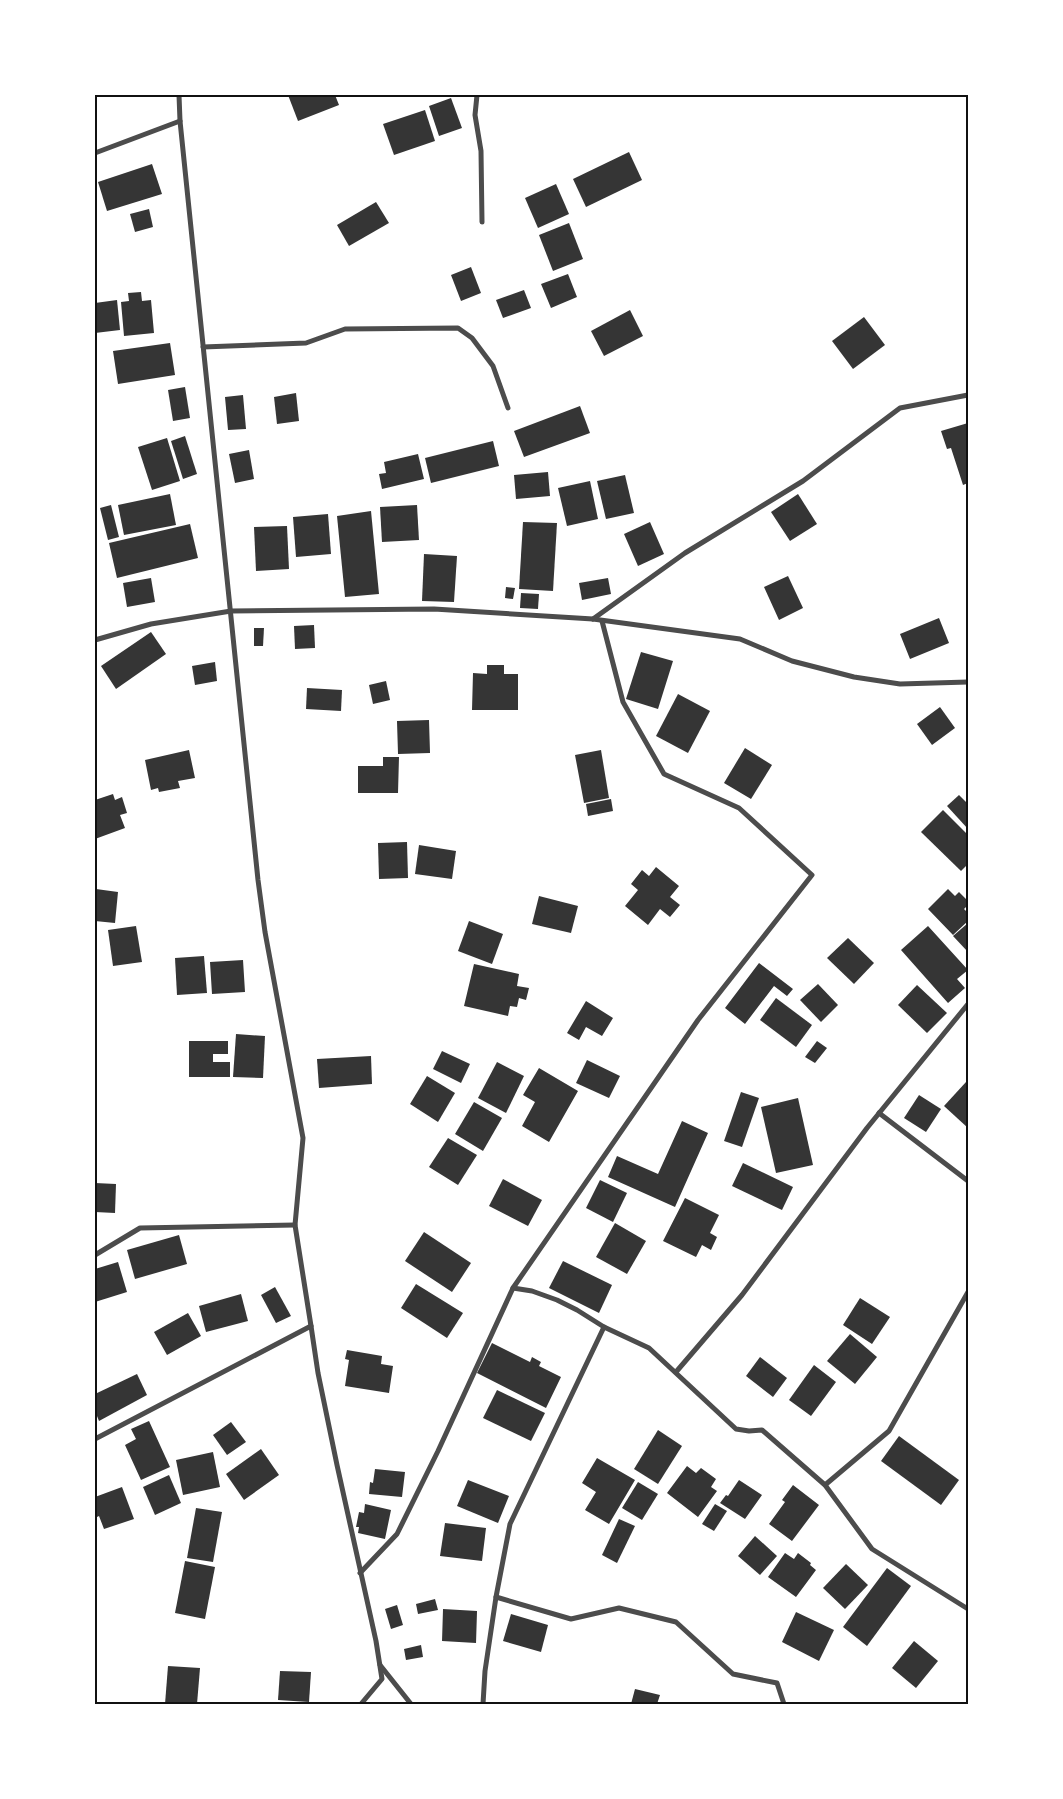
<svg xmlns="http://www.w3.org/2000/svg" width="1063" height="1799" viewBox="0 0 1063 1799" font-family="Commissioner,sans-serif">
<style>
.building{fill:#353535}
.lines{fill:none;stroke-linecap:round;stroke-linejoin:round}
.minor{stroke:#4c4c4c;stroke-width:5}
.neatline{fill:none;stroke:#111;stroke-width:2}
</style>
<rect width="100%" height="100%" fill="#fff"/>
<g class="building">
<polygon points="288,95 335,95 339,105 298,121"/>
<polygon points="451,98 462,128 439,136 429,106"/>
<polygon points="425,110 435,141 394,155 383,124"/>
<polygon points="629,152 642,180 586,207 573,179"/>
<polygon points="152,164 162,194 107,211 98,182"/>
<polygon points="556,184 569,214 538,228 525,198"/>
<polygon points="376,202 389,223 349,246 337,225"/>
<polygon points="149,209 153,227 135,232 130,214"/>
<polygon points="569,223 583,259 553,271 539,235"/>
<polygon points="471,267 481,293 461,301 451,275"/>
<polygon points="568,274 577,297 551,308 541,284"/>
<polygon points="524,290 531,308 503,318 496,300"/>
<polygon points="141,292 142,301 151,300 154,333 124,336 121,302 129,301 128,293"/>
<polygon points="117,300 120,330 95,333 95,303"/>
<polygon points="630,310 643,336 604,356 591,331"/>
<polygon points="864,317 885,345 853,369 832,341"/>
<polygon points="170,343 175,375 118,384 113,351"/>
<polygon points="185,387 190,418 173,421 168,390"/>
<polygon points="296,393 299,421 277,424 274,397"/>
<polygon points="243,395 246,429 228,430 225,397"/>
<polygon points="580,406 590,433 524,457 514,431"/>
<polygon points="968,423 968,483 963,485 951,448 947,449 941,431"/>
<polygon points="185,436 197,474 183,479 171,441"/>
<polygon points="167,438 180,481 152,490 138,447"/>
<polygon points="493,441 499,466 431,483 425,458"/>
<polygon points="249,450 254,479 235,483 229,454"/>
<polygon points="418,454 424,479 382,489 379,474 386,473 384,462"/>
<polygon points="548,472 550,496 516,499 514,475"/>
<polygon points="625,475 634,513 606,519 597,481"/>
<polygon points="590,481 598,519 567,526 558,488"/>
<polygon points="170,494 176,525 124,535 118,505"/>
<polygon points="798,494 817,524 790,541 771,512"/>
<polygon points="111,505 119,537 108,540 100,508"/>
<polygon points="417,505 419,540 382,542 380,507"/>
<polygon points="371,511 379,594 345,597 337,516"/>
<polygon points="328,514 331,554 296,557 293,517"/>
<polygon points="523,522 557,523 553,591 519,589"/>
<polygon points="650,522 664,554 638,566 624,534"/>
<polygon points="190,524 198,558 117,578 109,543"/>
<polygon points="287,526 289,569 256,571 254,527"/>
<polygon points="424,554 457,556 454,602 422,601"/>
<polygon points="788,576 803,608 779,620 764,587"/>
<polygon points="151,578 155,602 127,607 123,583"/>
<polygon points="608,578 611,594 582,600 579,583"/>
<polygon points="506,587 515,588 513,599 505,598"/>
<polygon points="521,593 539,594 538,609 520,608"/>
<polygon points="939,618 949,643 910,659 900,634"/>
<polygon points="314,625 315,648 295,649 294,626"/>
<polygon points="254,628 264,628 263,646 254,646"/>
<polygon points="151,632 166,654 116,689 101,666"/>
<polygon points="641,652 673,661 658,709 626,699"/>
<polygon points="215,662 217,681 195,685 192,666"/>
<polygon points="487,665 504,665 504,674 518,674 518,710 472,710 473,673 487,674"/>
<polygon points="386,681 390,700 373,704 369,685"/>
<polygon points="307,688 342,690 341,711 306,709"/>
<polygon points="678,694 710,711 688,753 656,736"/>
<polygon points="940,707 955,728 932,745 917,724"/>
<polygon points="429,720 430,753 398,754 397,721"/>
<polygon points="745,748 772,765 751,799 724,783"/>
<polygon points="189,750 195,778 178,781 180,788 159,792 158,788 151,790 145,760"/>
<polygon points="601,750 609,798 584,803 575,755"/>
<polygon points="383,757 399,757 398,793 358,793 358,766 383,766"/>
<polygon points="113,794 115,800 122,797 127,813 120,815 125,828 95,839 95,800"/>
<polygon points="959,795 968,804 968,829 947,806"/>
<polygon points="611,799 613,811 588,816 586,804"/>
<polygon points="943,810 968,835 968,864 961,871 921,832"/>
<polygon points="407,842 408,878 379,879 378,843"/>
<polygon points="419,845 456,851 452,879 415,874"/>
<polygon points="656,867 679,886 670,897 680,905 670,917 660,909 648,925 625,906 638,890 631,884 642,870 649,876"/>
<polygon points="96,889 118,892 115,923 95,921"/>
<polygon points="948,889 955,896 959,892 968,901 968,905 964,909 968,913 968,921 953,935 928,909"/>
<polygon points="539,896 578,906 571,933 532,924"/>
<polygon points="469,921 503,934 492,964 458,951"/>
<polygon points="968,923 968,952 953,936"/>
<polygon points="136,926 142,962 113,966 108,930"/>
<polygon points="928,926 968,970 957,979 965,988 948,1003 901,950"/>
<polygon points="848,938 874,963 854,984 827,958"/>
<polygon points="204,956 207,993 177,995 175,958"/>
<polygon points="243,960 245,992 212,994 210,962"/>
<polygon points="759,963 793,989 787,996 774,986 745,1024 725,1008"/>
<polygon points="474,964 519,974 517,986 529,988 526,1000 519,998 517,1007 510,1006 508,1016 464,1006"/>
<polygon points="818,984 838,1005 821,1022 800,1000"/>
<polygon points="917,985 947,1013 927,1033 898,1005"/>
<polygon points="776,998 812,1025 796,1047 760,1020"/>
<polygon points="586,1001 613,1018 602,1036 586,1027 579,1040 567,1033"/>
<polygon points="236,1034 265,1036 263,1078 233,1077"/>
<polygon points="189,1041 228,1041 228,1054 213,1054 213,1062 230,1062 230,1077 189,1077"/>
<polygon points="817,1041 827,1048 815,1063 805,1057"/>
<polygon points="442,1051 470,1064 461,1083 433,1069"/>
<polygon points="371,1056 372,1084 319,1088 317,1059"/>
<polygon points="587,1060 620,1076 609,1098 576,1083"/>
<polygon points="497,1062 524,1076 506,1113 478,1098"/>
<polygon points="539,1068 578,1091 549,1142 522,1126 535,1102 523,1095"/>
<polygon points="427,1076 455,1093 438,1122 410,1104"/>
<polygon points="966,1082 968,1084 968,1128 944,1106"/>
<polygon points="741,1092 759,1098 742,1147 724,1141"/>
<polygon points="919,1095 941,1109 926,1132 904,1118"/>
<polygon points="798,1098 813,1165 776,1173 761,1107"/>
<polygon points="474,1102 502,1118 483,1151 455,1134"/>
<polygon points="682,1121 708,1133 675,1207 608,1177 617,1156 658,1174"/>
<polygon points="448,1138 477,1155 458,1185 429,1167"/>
<polygon points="743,1163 793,1187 782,1210 732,1186"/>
<polygon points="503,1179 542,1200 528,1226 489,1206"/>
<polygon points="600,1180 627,1193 613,1222 586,1208"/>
<polygon points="95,1183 116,1184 115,1213 95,1212"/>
<polygon points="685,1198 719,1215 710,1233 717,1237 711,1250 702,1245 696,1257 663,1241"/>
<polygon points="615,1223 646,1241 627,1274 596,1257"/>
<polygon points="424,1232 471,1263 452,1292 405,1261"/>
<polygon points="179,1235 187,1264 135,1279 127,1250"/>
<polygon points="563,1261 612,1285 599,1313 549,1288"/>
<polygon points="118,1262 127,1292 95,1302 95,1269"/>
<polygon points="416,1284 463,1313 447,1338 401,1308"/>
<polygon points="275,1287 291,1316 276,1323 261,1295"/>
<polygon points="241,1294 248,1321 206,1332 199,1306"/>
<polygon points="860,1298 890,1317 872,1344 843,1325"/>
<polygon points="188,1313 201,1336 167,1355 154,1332"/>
<polygon points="850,1334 877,1357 855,1384 827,1361"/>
<polygon points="492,1343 530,1362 532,1357 541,1362 539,1366 561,1377 546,1408 477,1373"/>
<polygon points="347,1350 382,1356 381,1364 393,1366 389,1393 345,1386 349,1360 345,1359"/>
<polygon points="760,1357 787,1378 773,1397 746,1376"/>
<polygon points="814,1365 836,1382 811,1416 789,1400"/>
<polygon points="137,1374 147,1395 99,1421 95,1411 95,1394"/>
<polygon points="497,1390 545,1413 531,1441 483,1418"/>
<polygon points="149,1421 170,1467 141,1480 125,1445 136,1439 131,1429"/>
<polygon points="231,1422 246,1442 227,1455 213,1435"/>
<polygon points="658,1430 682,1446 658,1484 634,1469"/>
<polygon points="899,1436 959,1480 941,1505 881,1461"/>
<polygon points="261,1449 279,1475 244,1500 226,1474"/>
<polygon points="213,1452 220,1487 183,1495 176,1460"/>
<polygon points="597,1458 635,1480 609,1524 585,1510 596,1492 582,1483"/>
<polygon points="687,1466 696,1473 701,1468 716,1479 711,1487 717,1491 698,1517 667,1493"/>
<polygon points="375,1469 405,1472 402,1497 369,1494 370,1482 373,1483"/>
<polygon points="169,1475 181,1503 155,1515 143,1487"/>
<polygon points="468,1480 509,1496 498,1523 457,1506"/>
<polygon points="739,1480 762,1495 745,1519 720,1503 726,1495 728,1496"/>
<polygon points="638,1482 658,1494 642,1520 622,1508"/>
<polygon points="793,1485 819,1505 792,1541 769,1524 785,1502 782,1500"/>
<polygon points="122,1487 134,1519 104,1529 99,1516 95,1518 95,1497"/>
<polygon points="365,1504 391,1510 385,1539 358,1533 359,1527 356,1527 359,1512 364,1513"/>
<polygon points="715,1504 727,1511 714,1531 702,1524"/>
<polygon points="196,1508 222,1512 213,1562 187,1558"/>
<polygon points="619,1519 635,1526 617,1563 602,1555"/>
<polygon points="445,1523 486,1528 482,1561 440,1556"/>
<polygon points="755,1536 777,1556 760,1575 738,1556"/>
<polygon points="785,1553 794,1559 798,1553 811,1563 810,1565 816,1570 796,1597 768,1577"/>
<polygon points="185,1561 215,1567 205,1619 175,1613"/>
<polygon points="846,1564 868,1585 845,1609 823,1588"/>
<polygon points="887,1568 911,1586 867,1646 843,1627"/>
<polygon points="435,1599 438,1610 418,1614 416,1604"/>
<polygon points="397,1605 403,1625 391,1629 385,1609"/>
<polygon points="443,1609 477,1611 476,1643 442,1641"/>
<polygon points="796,1612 834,1630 819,1661 782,1642"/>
<polygon points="511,1614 548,1625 541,1652 503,1641"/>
<polygon points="914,1641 938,1661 916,1688 892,1668"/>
<polygon points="421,1645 423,1657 406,1660 404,1649"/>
<polygon points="168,1666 200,1668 197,1704 165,1704"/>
<polygon points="280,1671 311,1672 309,1702 278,1700"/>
<polygon points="635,1689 660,1695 657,1704 631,1704"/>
</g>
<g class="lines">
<g class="minor">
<polyline points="179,95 180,121 258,880 265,932 303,1138 295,1225 311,1326 318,1373 337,1465 376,1641 382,1679 361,1704"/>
<polyline points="477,95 475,115 481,151 482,222"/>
<polyline points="95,153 180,121"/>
<polyline points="203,347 306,343 345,329 458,328 472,338 493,366 508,408"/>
<polyline points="593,619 685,553 803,481 900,408 968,395"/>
<polyline points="95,640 151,624 231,611 434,609 593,619 740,639 792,661 854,677 900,684 968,682"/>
<polyline points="879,1113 968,1181"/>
<polyline points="95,1255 140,1228 295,1225"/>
<polyline points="513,1288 532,1291 557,1300 577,1310 604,1327 649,1348 736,1429 749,1431 762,1430 825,1485 872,1549 968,1609"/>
<polyline points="676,1372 742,1295 867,1128 968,1004"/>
<polyline points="95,1439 311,1326"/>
<polyline points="825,1485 889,1431 968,1292"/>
<polyline points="360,1573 397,1534 438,1451 513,1288 698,1020 812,875 739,808 664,774 623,702 602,621"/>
<polyline points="496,1597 571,1619 619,1608 676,1622 733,1674 777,1683 784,1704"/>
<polyline points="380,1665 411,1704"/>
<polyline points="483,1704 485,1671 496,1597 510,1524 604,1327"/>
</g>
</g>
<rect width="1063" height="1799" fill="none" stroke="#ffffff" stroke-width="192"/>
<rect x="96" y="96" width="871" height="1607" class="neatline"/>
</svg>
